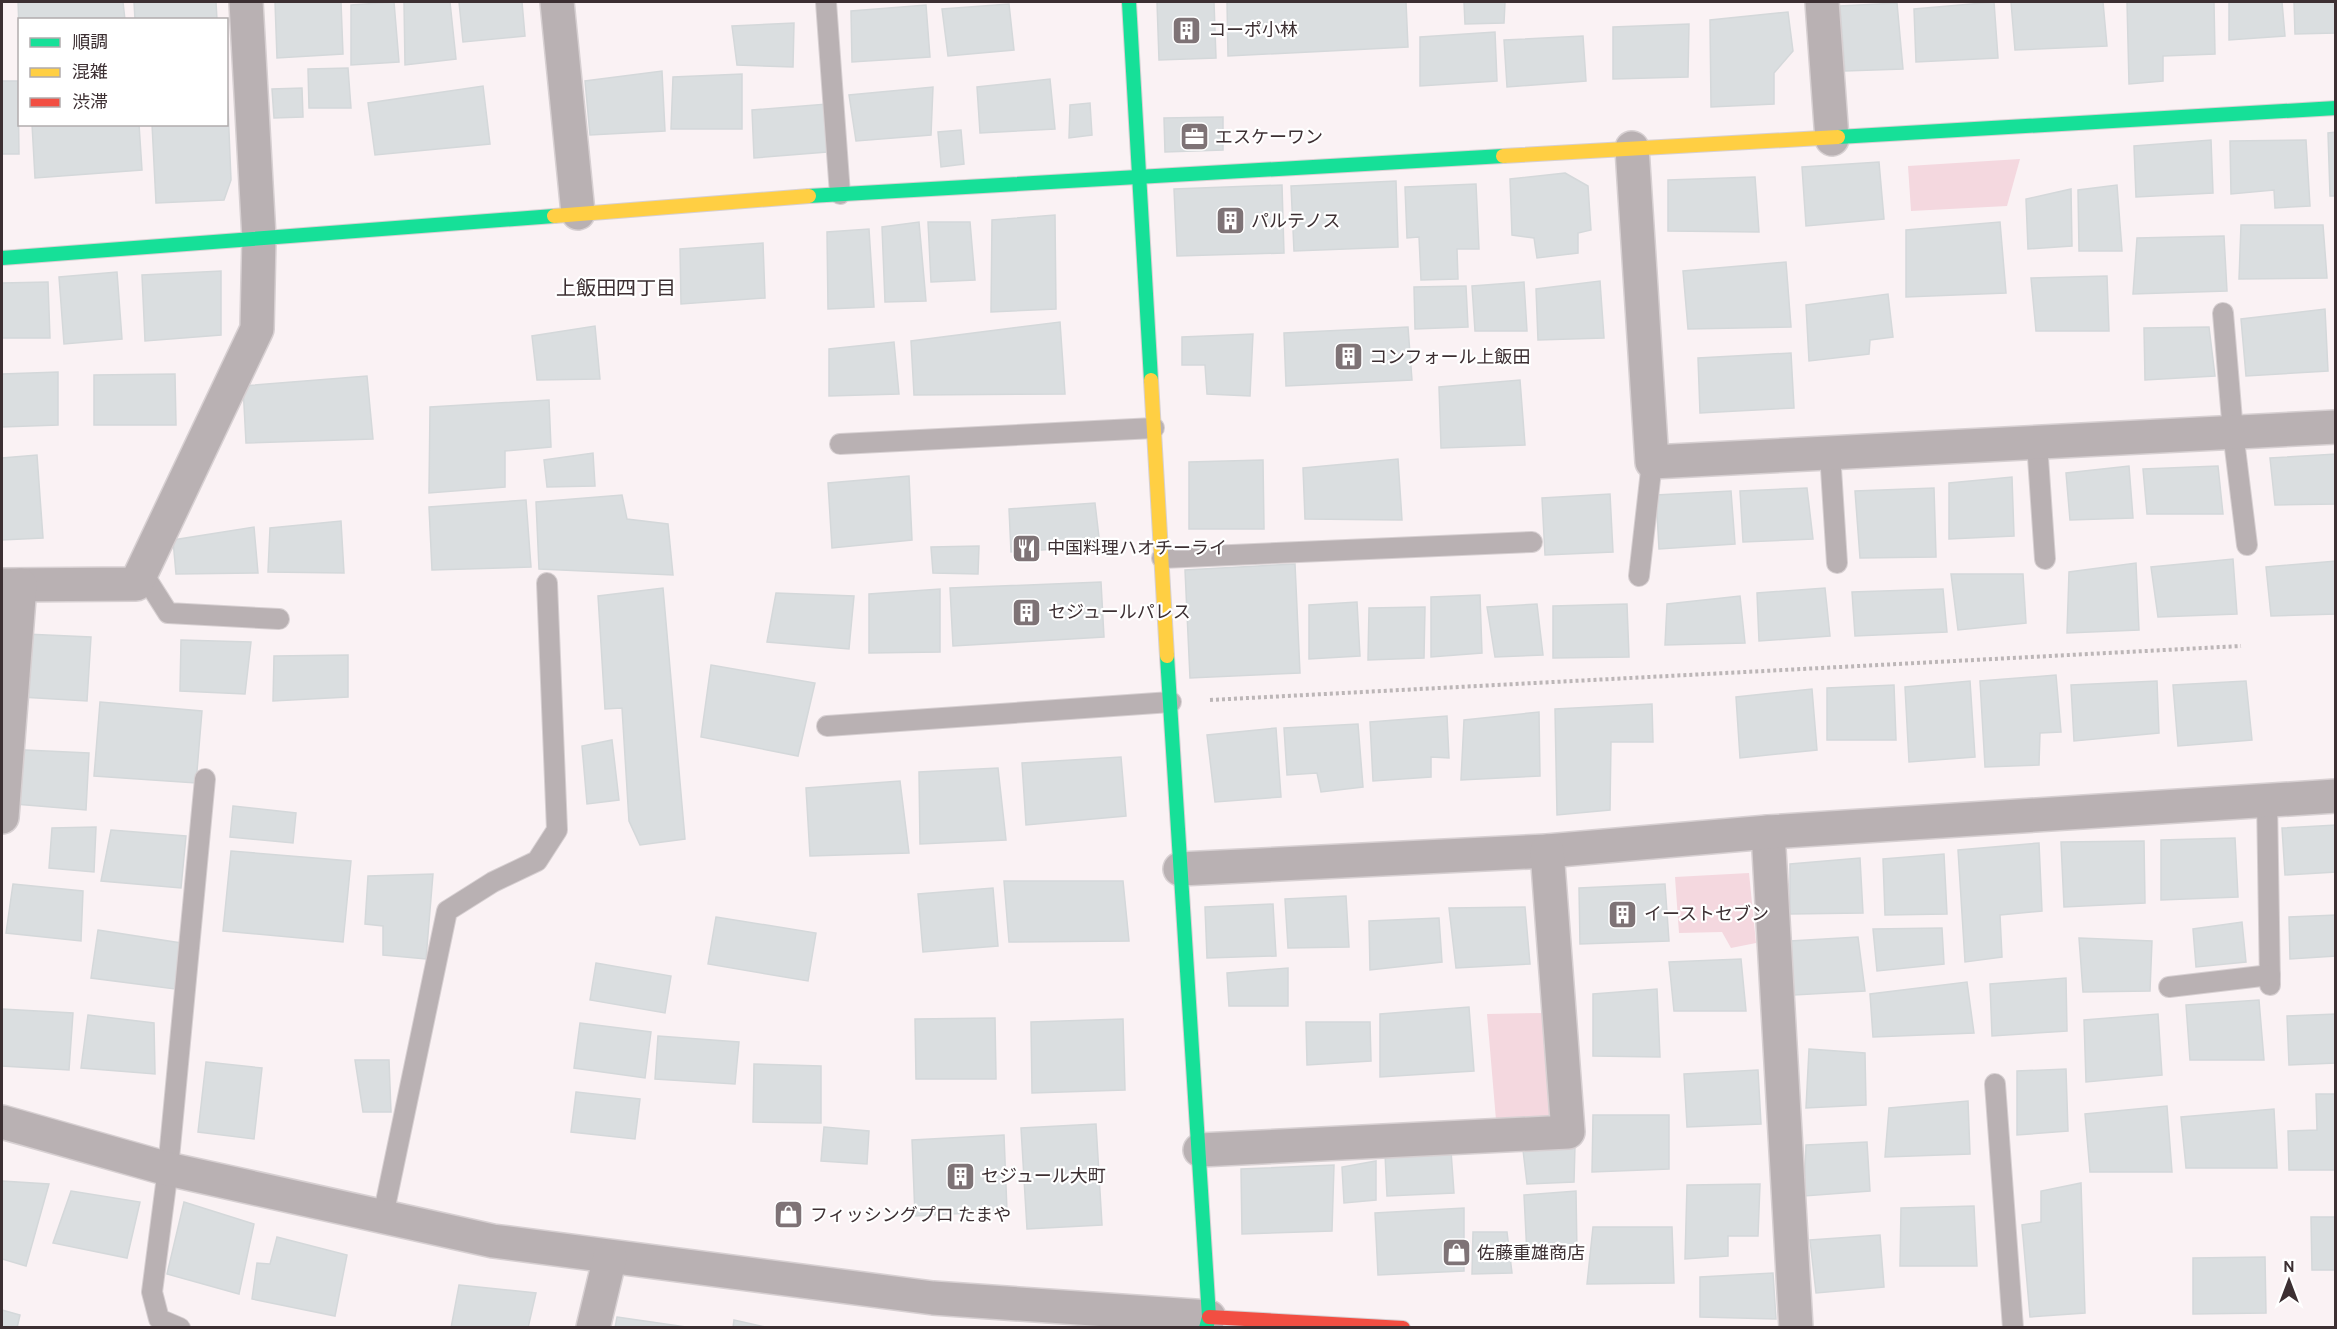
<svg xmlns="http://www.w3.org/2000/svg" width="2337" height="1329" viewBox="0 0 2337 1329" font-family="Cabin,'Noto Sans JP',sans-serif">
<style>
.green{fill:#f4d8df}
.building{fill:#dadee0;stroke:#d4d8da;stroke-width:1.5}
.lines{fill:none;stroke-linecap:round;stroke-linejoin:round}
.lane-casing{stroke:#d7d0d2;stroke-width:22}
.street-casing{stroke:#d7d0d2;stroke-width:36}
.fast-casing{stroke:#d7d0d2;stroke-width:16}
.slow-casing{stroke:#d7d0d2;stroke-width:16}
.jam-casing{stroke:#d7d0d2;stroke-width:16}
.path{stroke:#bcb6b7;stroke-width:4;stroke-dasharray:3 3;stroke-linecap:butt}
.lane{stroke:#b9b1b3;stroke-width:20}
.street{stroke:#b9b1b3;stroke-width:33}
.fast{stroke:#16e098;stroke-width:14}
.slow{stroke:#ffcf43;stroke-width:14}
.jam{stroke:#f24e42;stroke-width:14}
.labels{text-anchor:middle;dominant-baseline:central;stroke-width:4.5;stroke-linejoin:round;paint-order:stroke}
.poi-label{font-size:18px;fill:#3c2f32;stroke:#fff;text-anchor:start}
.neighbourhood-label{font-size:20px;fill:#3c2f32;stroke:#fff}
</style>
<rect width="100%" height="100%" fill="#faf2f4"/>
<g class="green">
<polygon points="2020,159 2007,206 1911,211 1908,166"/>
<polygon points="1749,873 1756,943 1731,948 1722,932 1679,933 1675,877"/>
<polygon points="1543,1013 1553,1120 1496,1120 1487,1014"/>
</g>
<g class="building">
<polygon points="18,2 123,2 125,20 20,20 20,54"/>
<polygon points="134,2 216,2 217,20 135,20"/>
<polygon points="275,2 341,2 343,54 277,58"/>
<polygon points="394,2 399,62 351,65 351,5"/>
<polygon points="404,2 450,2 456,59 405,65"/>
<polygon points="459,2 522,2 525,36 463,42"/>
<polygon points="1157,2 1214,2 1216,58 1159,60"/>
<polygon points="1227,2 1406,2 1408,47 1228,56"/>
<polygon points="1464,2 1505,2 1504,23 1465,24"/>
<polygon points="1994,2 1998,58 1916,62 1914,9"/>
<polygon points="2011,2 2103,2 2107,46 2015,50"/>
<polygon points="2127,2 2214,2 2215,54 2163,56 2163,81 2129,84"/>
<polygon points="2229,2 2282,2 2285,36 2229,40"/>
<polygon points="2294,2 2336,2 2336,33 2295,34"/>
<polygon points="1897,3 1903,69 1845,71 1840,6"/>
<polygon points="1009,4 1014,50 948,56 942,9"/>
<polygon points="926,5 930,57 852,62 851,11"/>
<polygon points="1788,12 1793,51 1774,73 1774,104 1711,107 1710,20"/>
<polygon points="794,23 793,67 737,65 732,26"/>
<polygon points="1689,24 1688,77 1613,79 1613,27"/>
<polygon points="1495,32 1497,81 1420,86 1420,37"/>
<polygon points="1583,36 1586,81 1507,87 1504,40"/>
<polygon points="348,68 351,108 309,108 308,69"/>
<polygon points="662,71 665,131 590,135 585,81"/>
<polygon points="742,74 742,129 671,129 673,77"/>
<polygon points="1050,79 1055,129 980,133 977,87"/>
<polygon points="2,81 18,81 19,154 2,154"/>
<polygon points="227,83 231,180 224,200 156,203 152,124 226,124"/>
<polygon points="483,86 490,144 375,155 368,103"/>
<polygon points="933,87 931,135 856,141 849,95"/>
<polygon points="302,88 303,117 274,118 272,89"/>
<polygon points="1090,103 1092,135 1069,138 1070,105"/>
<polygon points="827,104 827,152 754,158 752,110"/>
<polygon points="1223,117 1223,150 1165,152 1164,118"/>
<polygon points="32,124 139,124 142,170 35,178"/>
<polygon points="961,130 964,164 941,167 938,132"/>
<polygon points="2336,132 2336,196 2330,196 2328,133"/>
<polygon points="2211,140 2213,193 2136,197 2134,146"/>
<polygon points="2306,140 2310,206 2275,208 2274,190 2231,194 2230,141"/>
<polygon points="1879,162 1884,219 1806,226 1802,167"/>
<polygon points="1565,173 1588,186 1591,230 1578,233 1578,253 1537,258 1534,238 1512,235 1510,179"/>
<polygon points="1755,177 1759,232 1668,231 1668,180"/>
<polygon points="1396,181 1398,247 1294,251 1291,186"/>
<polygon points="1476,184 1479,249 1457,249 1458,279 1421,280 1419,237 1407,238 1405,187"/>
<polygon points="1282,185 1284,253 1177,256 1174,189"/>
<polygon points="2117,185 2122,251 2079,251 2078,190"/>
<polygon points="2071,189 2072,246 2028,249 2026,199"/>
<polygon points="1055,215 1056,309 991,312 992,220"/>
<polygon points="919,222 926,301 885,302 882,227"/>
<polygon points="928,222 970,222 975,280 931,282"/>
<polygon points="2000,222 2006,293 1906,297 1906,230"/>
<polygon points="2241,225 2323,225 2327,278 2239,279"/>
<polygon points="869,229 874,307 828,309 827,232"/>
<polygon points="2224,236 2227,291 2133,294 2137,238"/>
<polygon points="763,243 765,298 681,304 680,249"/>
<polygon points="1786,262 1791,327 1688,329 1683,271"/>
<polygon points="221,271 221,335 145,341 142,275"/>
<polygon points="117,272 122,339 64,344 59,277"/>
<polygon points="2107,276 2109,331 2036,331 2031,278"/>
<polygon points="1600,281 1604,338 1538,340 1536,289"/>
<polygon points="48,282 50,338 2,338 2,283"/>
<polygon points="1524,282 1527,331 1475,331 1472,286"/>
<polygon points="1466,286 1468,327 1415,329 1414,287"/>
<polygon points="1888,294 1893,337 1870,340 1869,354 1809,361 1806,305"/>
<polygon points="2325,309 2328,371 2246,376 2241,319"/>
<polygon points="1060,322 1065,394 914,395 911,341"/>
<polygon points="595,326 600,379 537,380 532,336"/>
<polygon points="1408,327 1412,380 1286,386 1284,333"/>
<polygon points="2209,327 2215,376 2145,380 2144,328"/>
<polygon points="1253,334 1250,396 1207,394 1205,365 1182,365 1182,337"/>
<polygon points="894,342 899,394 829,396 829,349"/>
<polygon points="1791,353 1794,408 1700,413 1698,358"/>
<polygon points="58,372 58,425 2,427 2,374"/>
<polygon points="175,374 176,425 94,425 94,375"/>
<polygon points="367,376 373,439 246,443 243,386"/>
<polygon points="1520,380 1525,445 1441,448 1439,387"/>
<polygon points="549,400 551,447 505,451 505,487 429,493 430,407"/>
<polygon points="593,453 595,486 547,487 544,460"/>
<polygon points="2336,454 2336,504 2275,505 2270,458"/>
<polygon points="37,455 43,538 2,540 2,458"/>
<polygon points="1398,459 1402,520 1305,519 1303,468"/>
<polygon points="1263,460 1264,529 1189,529 1189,462"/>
<polygon points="2129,466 2133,518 2070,520 2066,473"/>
<polygon points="2218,466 2223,514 2147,514 2143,469"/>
<polygon points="909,476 912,540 832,548 828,483"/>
<polygon points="2012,477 2014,536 1949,539 1949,483"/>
<polygon points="1807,488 1813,539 1743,542 1740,491"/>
<polygon points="1934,488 1936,557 1860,558 1855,491"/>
<polygon points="1731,491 1735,544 1659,549 1656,495"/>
<polygon points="1610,494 1613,552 1545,555 1542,498"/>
<polygon points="622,495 627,519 668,524 673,575 539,569 536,502"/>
<polygon points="526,500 531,567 432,570 429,507"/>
<polygon points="1095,503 1100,546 1011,552 1009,509"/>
<polygon points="341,521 344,573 268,572 270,528"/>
<polygon points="254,527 258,573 176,574 173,540"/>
<polygon points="979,546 978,574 933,573 931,547"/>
<polygon points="2233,559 2237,614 2158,617 2151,567"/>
<polygon points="2336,561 2336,614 2271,616 2266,567"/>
<polygon points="2136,563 2139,630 2067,633 2069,572"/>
<polygon points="1295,564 1300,673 1190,678 1185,570"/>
<polygon points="1951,574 2023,574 2026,623 1958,630"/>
<polygon points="1101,582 1104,637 953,646 950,588"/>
<polygon points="663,588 685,839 640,845 629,821 622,708 605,709 598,596"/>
<polygon points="1825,588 1830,636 1759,641 1757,593"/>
<polygon points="940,589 940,652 869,653 869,594"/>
<polygon points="1943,589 1947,632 1855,636 1852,592"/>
<polygon points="776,593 854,596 849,649 767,642"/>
<polygon points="1480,595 1482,653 1431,657 1431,597"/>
<polygon points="1740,596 1745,643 1665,645 1667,604"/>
<polygon points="1357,602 1360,656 1309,659 1309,605"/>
<polygon points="1537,604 1543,655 1495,657 1487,607"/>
<polygon points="1627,604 1629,657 1553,658 1553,606"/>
<polygon points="1425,607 1424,658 1368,660 1369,608"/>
<polygon points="25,634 91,637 87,701 21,697"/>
<polygon points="181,640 251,642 245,694 180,691"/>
<polygon points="348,655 348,697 273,701 274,656"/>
<polygon points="711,665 815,683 798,756 701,737"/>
<polygon points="2056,675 2061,732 2040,733 2039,765 1985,767 1980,681"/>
<polygon points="1970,681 1975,757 1909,762 1905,687"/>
<polygon points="2157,681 2159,733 2074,741 2071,685"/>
<polygon points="2246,681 2252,740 2178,746 2173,685"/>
<polygon points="1894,685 1896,740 1827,740 1827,688"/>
<polygon points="1812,689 1817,750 1740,758 1736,697"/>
<polygon points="100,702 202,711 196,783 94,776"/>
<polygon points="1652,704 1653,742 1611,742 1610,810 1557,815 1555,709"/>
<polygon points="1539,712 1540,776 1461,780 1464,720"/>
<polygon points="1447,716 1449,758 1431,757 1431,777 1373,781 1370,722"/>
<polygon points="1358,724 1363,787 1321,792 1317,773 1287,775 1284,728"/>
<polygon points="1276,728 1281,797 1215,802 1207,735"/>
<polygon points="612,740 619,800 587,804 582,746"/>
<polygon points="25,750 89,753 86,810 15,804"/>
<polygon points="1121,757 1126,816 1026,825 1022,763"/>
<polygon points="998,768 1006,840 920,844 919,772"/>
<polygon points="900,781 909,853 810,856 806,788"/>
<polygon points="233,806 296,813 293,843 230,837"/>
<polygon points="2336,825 2336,872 2285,875 2282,828"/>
<polygon points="96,827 94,872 49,868 52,828"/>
<polygon points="111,830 186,836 181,888 101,881"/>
<polygon points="2235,838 2238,897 2161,900 2161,840"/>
<polygon points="2144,841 2145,903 2064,907 2061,842"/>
<polygon points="2039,843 2042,911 2000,915 2002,957 1965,962 1958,850"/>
<polygon points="231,851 351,861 343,942 223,931"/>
<polygon points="1944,854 1947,914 1885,915 1883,859"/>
<polygon points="1860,858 1863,913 1790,914 1790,864"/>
<polygon points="433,874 426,959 383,955 383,926 365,924 368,876"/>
<polygon points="1004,881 1123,881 1129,941 1009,942"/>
<polygon points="13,884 83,891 81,941 6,933"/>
<polygon points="1665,884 1669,941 1580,944 1579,888"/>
<polygon points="993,888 998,946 923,952 918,894"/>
<polygon points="1346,896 1349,947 1288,948 1285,899"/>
<polygon points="1273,904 1276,956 1207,958 1205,907"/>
<polygon points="1525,907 1530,964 1456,968 1449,908"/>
<polygon points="2336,915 2336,956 2290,959 2289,917"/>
<polygon points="716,917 816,933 808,981 708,964"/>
<polygon points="1439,918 1442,962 1370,970 1369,921"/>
<polygon points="2242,922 2246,962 2196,967 2193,929"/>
<polygon points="1942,928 1944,964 1877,971 1873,929"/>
<polygon points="98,930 181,943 175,989 91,978"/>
<polygon points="1858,937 1865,991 1794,995 1790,941"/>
<polygon points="2079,938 2152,941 2150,991 2083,992"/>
<polygon points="1741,959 1746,1011 1674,1011 1669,962"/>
<polygon points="596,963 671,976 665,1013 590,1000"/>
<polygon points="1288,968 1288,1006 1229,1006 1227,973"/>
<polygon points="2066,978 2067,1031 1992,1036 1990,984"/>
<polygon points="1967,982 1974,1033 1873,1037 1870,994"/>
<polygon points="1657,989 1660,1057 1593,1056 1593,994"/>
<polygon points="2259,1000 2264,1060 2190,1060 2186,1005"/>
<polygon points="1469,1007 1474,1071 1380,1077 1380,1014"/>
<polygon points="2,1009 73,1013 69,1070 2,1066"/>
<polygon points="2158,1014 2162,1075 2086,1082 2084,1020"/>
<polygon points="2336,1014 2336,1063 2289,1065 2287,1016"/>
<polygon points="88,1015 154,1023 155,1074 81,1068"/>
<polygon points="995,1018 996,1079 916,1079 915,1019"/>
<polygon points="1123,1019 1125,1090 1032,1093 1031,1022"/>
<polygon points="1306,1022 1370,1022 1371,1061 1307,1065"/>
<polygon points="580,1023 651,1032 645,1078 574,1068"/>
<polygon points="658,1036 739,1042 735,1084 655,1079"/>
<polygon points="1809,1049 1865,1053 1866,1105 1806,1108"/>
<polygon points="355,1060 389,1060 391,1112 363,1112"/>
<polygon points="206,1062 262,1068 254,1139 198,1132"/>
<polygon points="754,1064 821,1066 821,1123 753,1122"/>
<polygon points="2066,1069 2068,1131 2017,1135 2017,1071"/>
<polygon points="1758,1070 1761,1124 1687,1127 1684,1074"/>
<polygon points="576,1092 640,1099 635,1139 571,1132"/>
<polygon points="2316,1094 2336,1094 2336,1170 2289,1170 2288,1131 2317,1130"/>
<polygon points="1968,1101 1970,1154 1885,1157 1889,1108"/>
<polygon points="2167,1106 2172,1172 2090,1172 2085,1114"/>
<polygon points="2274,1109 2277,1168 2186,1168 2181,1117"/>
<polygon points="1593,1115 1669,1115 1669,1169 1592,1172"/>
<polygon points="1096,1124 1102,1225 1027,1229 1021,1128"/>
<polygon points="824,1127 869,1131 867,1164 821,1161"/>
<polygon points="1004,1135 1007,1211 915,1216 912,1140"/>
<polygon points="1867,1142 1870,1191 1804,1196 1806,1145"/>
<polygon points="1575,1145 1574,1182 1527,1184 1523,1150"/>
<polygon points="1451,1151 1454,1193 1387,1196 1385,1154"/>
<polygon points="1376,1161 1376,1200 1344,1203 1342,1167"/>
<polygon points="1334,1165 1332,1231 1242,1234 1241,1169"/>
<polygon points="2,1181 49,1184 26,1266 2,1259"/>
<polygon points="2081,1183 2085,1313 2030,1317 2022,1225 2041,1222 2041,1191"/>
<polygon points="1760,1184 1758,1236 1728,1236 1728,1256 1685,1259 1687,1185"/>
<polygon points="71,1191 140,1202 127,1258 53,1243"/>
<polygon points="1576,1191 1577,1253 1527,1255 1524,1195"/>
<polygon points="184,1202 254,1224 239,1294 167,1274"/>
<polygon points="1974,1206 1977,1266 1900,1266 1901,1208"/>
<polygon points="1464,1208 1464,1271 1378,1275 1375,1213"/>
<polygon points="2311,1217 2336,1217 2336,1270 2312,1270"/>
<polygon points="1593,1227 1672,1227 1674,1283 1587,1284"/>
<polygon points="1473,1232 1507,1232 1512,1273 1472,1274"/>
<polygon points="1880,1235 1884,1287 1816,1293 1810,1240"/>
<polygon points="277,1237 347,1255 335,1316 252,1299 257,1263 270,1264"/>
<polygon points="2265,1257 2266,1313 2193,1314 2193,1258"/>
<polygon points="1773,1273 1776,1319 1700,1317 1700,1277"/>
<polygon points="459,1285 536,1293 528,1328 451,1328"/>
<polygon points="2,1310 20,1315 17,1328 2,1328"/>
<polygon points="617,1317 693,1328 615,1328"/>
<polygon points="734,1320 770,1328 733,1328"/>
</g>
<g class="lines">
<defs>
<g id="lane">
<polyline points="826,2 840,194"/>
<polyline points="2223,313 2233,432 2247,545"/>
<polyline points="2037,443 2045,559"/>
<polyline points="840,444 1154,428"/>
<polyline points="1830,453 1837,563"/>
<polyline points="1162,558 1532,542"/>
<polyline points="142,572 168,613 279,619"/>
<polyline points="1639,576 1652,462"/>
<polyline points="827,726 1171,702"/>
<polyline points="2267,799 2270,985"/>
<polyline points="2169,987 2270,975"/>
<polyline points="1995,1084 2013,1328"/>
<polyline points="383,1216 447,911 493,882 537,861 557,830 547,583"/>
<polyline points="180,1328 159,1319 152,1292 168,1169 205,779"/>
</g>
<g id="street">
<polyline points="557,2 578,213"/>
<polyline points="1822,2 1832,139"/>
<polyline points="1632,148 1652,462 2336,427"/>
<polyline points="2,585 136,584 257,329 259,238 246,2"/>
<polyline points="2,817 20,585"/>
<polyline points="1768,832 1796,1328"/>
<polyline points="1180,869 1547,851 1768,832 2336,796"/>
<polyline points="2,1122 168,1169 493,1241 933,1298 1209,1317"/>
<polyline points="1200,1150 1568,1132 1547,851"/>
<polyline points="593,1328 610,1257"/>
</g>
<g id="fast">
<polyline points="1129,2 1151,380"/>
<polyline points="1838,137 2336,108"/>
<polyline points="809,196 1503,156"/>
<polyline points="2,258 554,216"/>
<polyline points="1167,656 1209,1317 1206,1328"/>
</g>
<g id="slow">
<polyline points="1503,156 1838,137"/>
<polyline points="554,216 809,196"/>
<polyline points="1151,380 1167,656"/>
</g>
<polyline id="jam" points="1209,1317 1403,1328"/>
</defs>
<use href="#lane" class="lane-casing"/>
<use href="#street" class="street-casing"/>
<use href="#fast" class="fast-casing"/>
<use href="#slow" class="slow-casing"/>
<use href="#jam" class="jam-casing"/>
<polyline class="path" points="1210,700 2241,646"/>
<use href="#lane" class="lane"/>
<use href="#street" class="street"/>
<use href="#fast" class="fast"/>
<use href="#slow" class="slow"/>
<use href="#jam" class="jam"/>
</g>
<defs>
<symbol id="building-square" viewBox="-11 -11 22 22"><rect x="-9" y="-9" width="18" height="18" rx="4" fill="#7e7376" stroke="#fff"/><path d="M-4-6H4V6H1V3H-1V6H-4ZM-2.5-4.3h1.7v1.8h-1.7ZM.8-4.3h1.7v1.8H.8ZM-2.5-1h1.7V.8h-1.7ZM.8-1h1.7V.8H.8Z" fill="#fff"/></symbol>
<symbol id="office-square" viewBox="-11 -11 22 22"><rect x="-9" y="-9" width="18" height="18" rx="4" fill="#7e7376" stroke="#fff"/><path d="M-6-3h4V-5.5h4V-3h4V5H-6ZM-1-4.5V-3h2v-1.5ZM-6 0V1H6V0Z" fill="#fff"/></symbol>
<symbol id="restaurant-square" viewBox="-11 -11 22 22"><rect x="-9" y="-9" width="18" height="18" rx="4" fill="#7e7376" stroke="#fff"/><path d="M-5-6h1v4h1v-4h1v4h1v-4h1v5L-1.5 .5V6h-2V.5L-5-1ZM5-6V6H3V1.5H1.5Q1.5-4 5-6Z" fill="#fff"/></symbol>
<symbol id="shop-square" viewBox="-11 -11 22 22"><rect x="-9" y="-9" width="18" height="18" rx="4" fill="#7e7376" stroke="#fff"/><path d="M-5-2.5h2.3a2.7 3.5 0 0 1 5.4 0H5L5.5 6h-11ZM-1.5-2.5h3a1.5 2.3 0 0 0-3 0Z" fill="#fff"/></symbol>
</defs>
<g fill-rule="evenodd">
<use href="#building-square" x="1170" y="14" width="33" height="33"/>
<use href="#office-square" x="1178" y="120" width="33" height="33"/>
<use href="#building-square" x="1214" y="204" width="33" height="33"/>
<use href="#building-square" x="1332" y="340" width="33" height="33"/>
<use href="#restaurant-square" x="1010" y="532" width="33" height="33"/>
<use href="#building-square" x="1010" y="596" width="33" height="33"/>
<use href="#building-square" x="1606" y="898" width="33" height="33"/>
<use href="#building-square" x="944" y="1160" width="33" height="33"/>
<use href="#shop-square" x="772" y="1198" width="33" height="33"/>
<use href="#shop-square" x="1440" y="1236" width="33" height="33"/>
</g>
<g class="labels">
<g class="poi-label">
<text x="1208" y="30">コーポ小林</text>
<text x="1215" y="137">エスケーワン</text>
<text x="1251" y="221">パルテノス</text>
<text x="1369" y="357">コンフォール上飯田</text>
<text x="1047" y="548">中国料理ハオチーライ</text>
<text x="1048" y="612">セジュールパレス</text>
<text x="1644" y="914">イーストセブン</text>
<text x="981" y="1176">セジュール大町</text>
<text x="810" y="1215">フィッシングプロ たまや</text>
<text x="1477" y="1253">佐藤重雄商店</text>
</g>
<g class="neighbourhood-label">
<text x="616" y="288">上飯田四丁目</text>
</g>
</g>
<rect width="2337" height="1329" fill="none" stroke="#3c2f32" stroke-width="6"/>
<rect x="18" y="18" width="210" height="108" fill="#ffffff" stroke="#b1acad" stroke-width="1.5"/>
<rect x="30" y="38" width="30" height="9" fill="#16e098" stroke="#b1acad" stroke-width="1.5"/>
<text x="72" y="48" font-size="18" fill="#3c2f32">順調</text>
<rect x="30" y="68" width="30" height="9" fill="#ffcf43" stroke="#b1acad" stroke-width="1.5"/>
<text x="72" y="78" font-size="18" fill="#3c2f32">混雑</text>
<rect x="30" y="98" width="30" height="9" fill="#f24e42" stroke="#b1acad" stroke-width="1.5"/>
<text x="72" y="108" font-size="18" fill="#3c2f32">渋滞</text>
<g transform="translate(2289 1281)" stroke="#ffffff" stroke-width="4.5" paint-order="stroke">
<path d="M0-4.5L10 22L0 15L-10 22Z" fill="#3c2f32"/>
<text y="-9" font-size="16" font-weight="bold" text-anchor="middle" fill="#3c2f32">N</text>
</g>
</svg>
